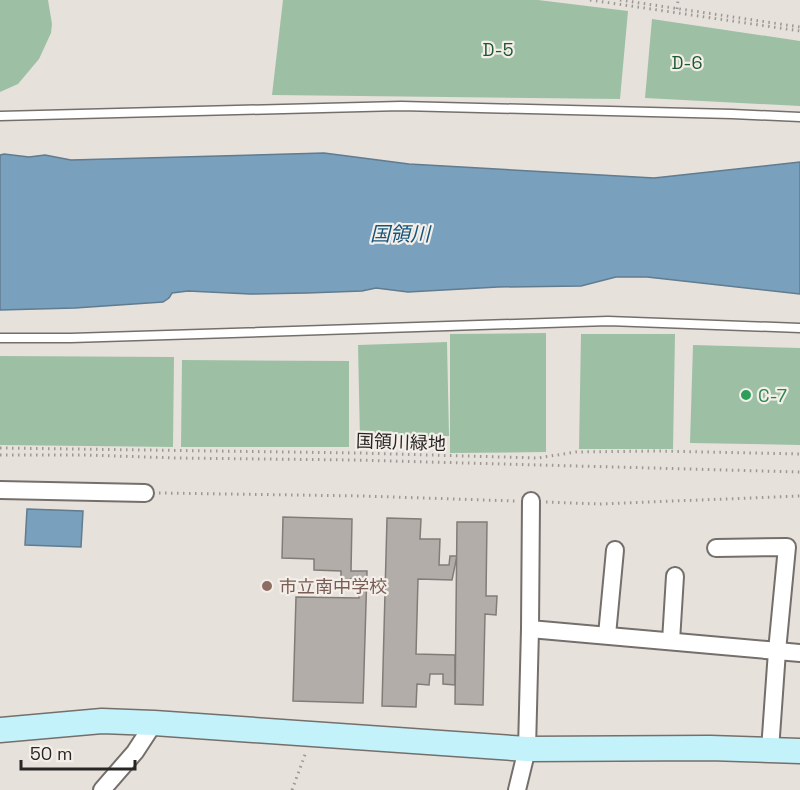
<svg xmlns="http://www.w3.org/2000/svg" width="800" height="790" viewBox="0 0 800 790" font-family="'Space Grotesk','Noto Sans JP',sans-serif">
<style>
.green{fill:#9dc0a5}
.water{fill:#79a0bd;stroke:#617b8f;stroke-width:1.5}
.building{fill:#b2ada8;stroke:#817c77;stroke-width:1.5}
.lines{fill:none;stroke-linecap:round;stroke-linejoin:round}
.lane-casing{stroke:#756f6b;stroke-width:11}
.street-casing{stroke:#756f6b;stroke-width:20}
.secondary-casing{stroke:#756f6b;stroke-width:27}
.path{stroke:#9c9894;stroke-width:3;stroke-dasharray:1.5 4.5;stroke-linecap:butt}
.lane{stroke:#fff;stroke-width:8}
.street{stroke:#fff;stroke-width:16}
.secondary{stroke:#c3f2fb;stroke-width:24}
.leisure-dot{fill:#2e9e5b;stroke:#f4eee9;stroke-width:2}
.education-dot{fill:#8d6e63;stroke:#f4eee9;stroke-width:2}
.labels{text-anchor:middle;dominant-baseline:central;stroke-width:4.5;stroke-linejoin:round;paint-order:stroke}
.park-label{font-size:18px;fill:#1c5931;stroke:#f4eee9}
.leisure-label{font-size:18px;fill:#27864d;stroke:#f4eee9;text-anchor:start}
.street-label{font-size:18px;fill:#282624;stroke:#f4eee9}
.education-label{font-size:18px;fill:#785e54;stroke:#f4eee9;text-anchor:start}
.water-label{font-size:20px;font-style:italic;fill:#13557c;stroke:#f4eee9}
</style>
<rect width="100%" height="100%" fill="#e7e1dc"/>
<g class="green">
<polygon points="0,0 48,0 52,24 51,33 39,59 18,84 0,92"/>
<polygon points="283,0 538,0 628,11 620,99 272,95"/>
<polygon points="652,19 800,41 800,106 645,98"/>
<polygon points="546,333 546,452 450,453 450,334"/>
<polygon points="581,334 675,334 673,449 579,449"/>
<polygon points="447,342 449,436 360,439 358,345"/>
<polygon points="693,345 800,348 800,445 690,443"/>
<polygon points="0,356 174,357 173,447 0,445"/>
<polygon points="182,360 349,361 349,447 181,447"/>
</g>
<g class="water">
<polygon points="324,153 409,164 654,178 800,162 800,294 647,277 616,277 581,286 498,287 408,292 376,288 362,291 307,293 250,294 188,291 172,293 169,298 163,302 75,308 0,310 0,155 4,154 29,157 45,155 71,160"/>
<polygon points="27,509 83,511 81,547 25,545"/>
</g>
<g class="building">
<polygon points="283,517 352,519 351,571 367,571 363,703 293,701 296,597 359,598 360,579 341,579 341,571 314,570 314,559 282,558"/>
<polygon points="387,518 421,519 420,539 440,539 439,565 449,565 450,556 457,556 452,580 418,579 416,654 455,655 455,685 443,684 443,674 430,674 429,685 417,684 416,707 382,706"/>
<polygon points="457,522 487,522 486,596 497,596 496,615 485,614 483,705 455,704"/>
</g>
<g class="lines">
<defs>
<g id="lane">
<polyline points="0,116 401,106 732,114 800,117"/>
<polyline points="0,338 71,338 608,321 800,328"/>
</g>
<g id="street">
<polyline points="0,490 145,493"/>
<polyline points="531,501 530,629 800,653"/>
<polyline points="716,548 787,547 777,651 770,750"/>
<polyline points="607,635 615,550"/>
<polyline points="671,641 675,576"/>
<polyline points="102,790 135,752 154,723"/>
<polyline points="517,790 527,749 530,629"/>
</g>
<polyline id="secondary" points="0,730 102,721 154,723 527,749 710,748 800,751"/>
</defs>
<use href="#lane" class="lane-casing"/>
<use href="#street" class="street-casing"/>
<use href="#secondary" class="secondary-casing"/>
<g class="path">
<polyline points="590,0 800,31"/>
<polyline points="620,0 800,27"/>
<polyline points="677,9 678,0"/>
<polyline points="0,448 357,453 538,458 576,452 658,451 800,454"/>
<polyline points="0,455 86,455 175,458 354,460 800,472"/>
<polyline points="159,493 363,496 515,501"/>
<polyline points="546,502 599,504 800,496"/>
<polyline points="292,790 306,752"/>
</g>
<use href="#lane" class="lane"/>
<use href="#street" class="street"/>
<use href="#secondary" class="secondary"/>
</g>
<circle class="leisure-dot" cx="746" cy="395" r="6"/>
<circle class="education-dot" cx="267" cy="586" r="6"/>
<g class="labels">
<g class="park-label">
<text x="498" y="49">D-5</text>
<text x="687" y="62">D-6</text>
</g>
<g class="leisure-label">
<text x="758" y="395">C-7</text>
</g>
<g class="street-label">
<text transform="translate(401 442) rotate(2)">国領川緑地</text>
</g>
<g class="education-label">
<text x="279" y="586">市立南中学校</text>
</g>
<g class="water-label">
<text x="400" y="234">国領川</text>
</g>
</g>
<path d="M21 760v9h114v-9" fill="none" stroke="#282624" stroke-width="3"/>
<text x="30" y="760" font-size="18" fill="#282624" stroke="#f4eee9" stroke-width="4.5" paint-order="stroke">50 m</text>
</svg>
